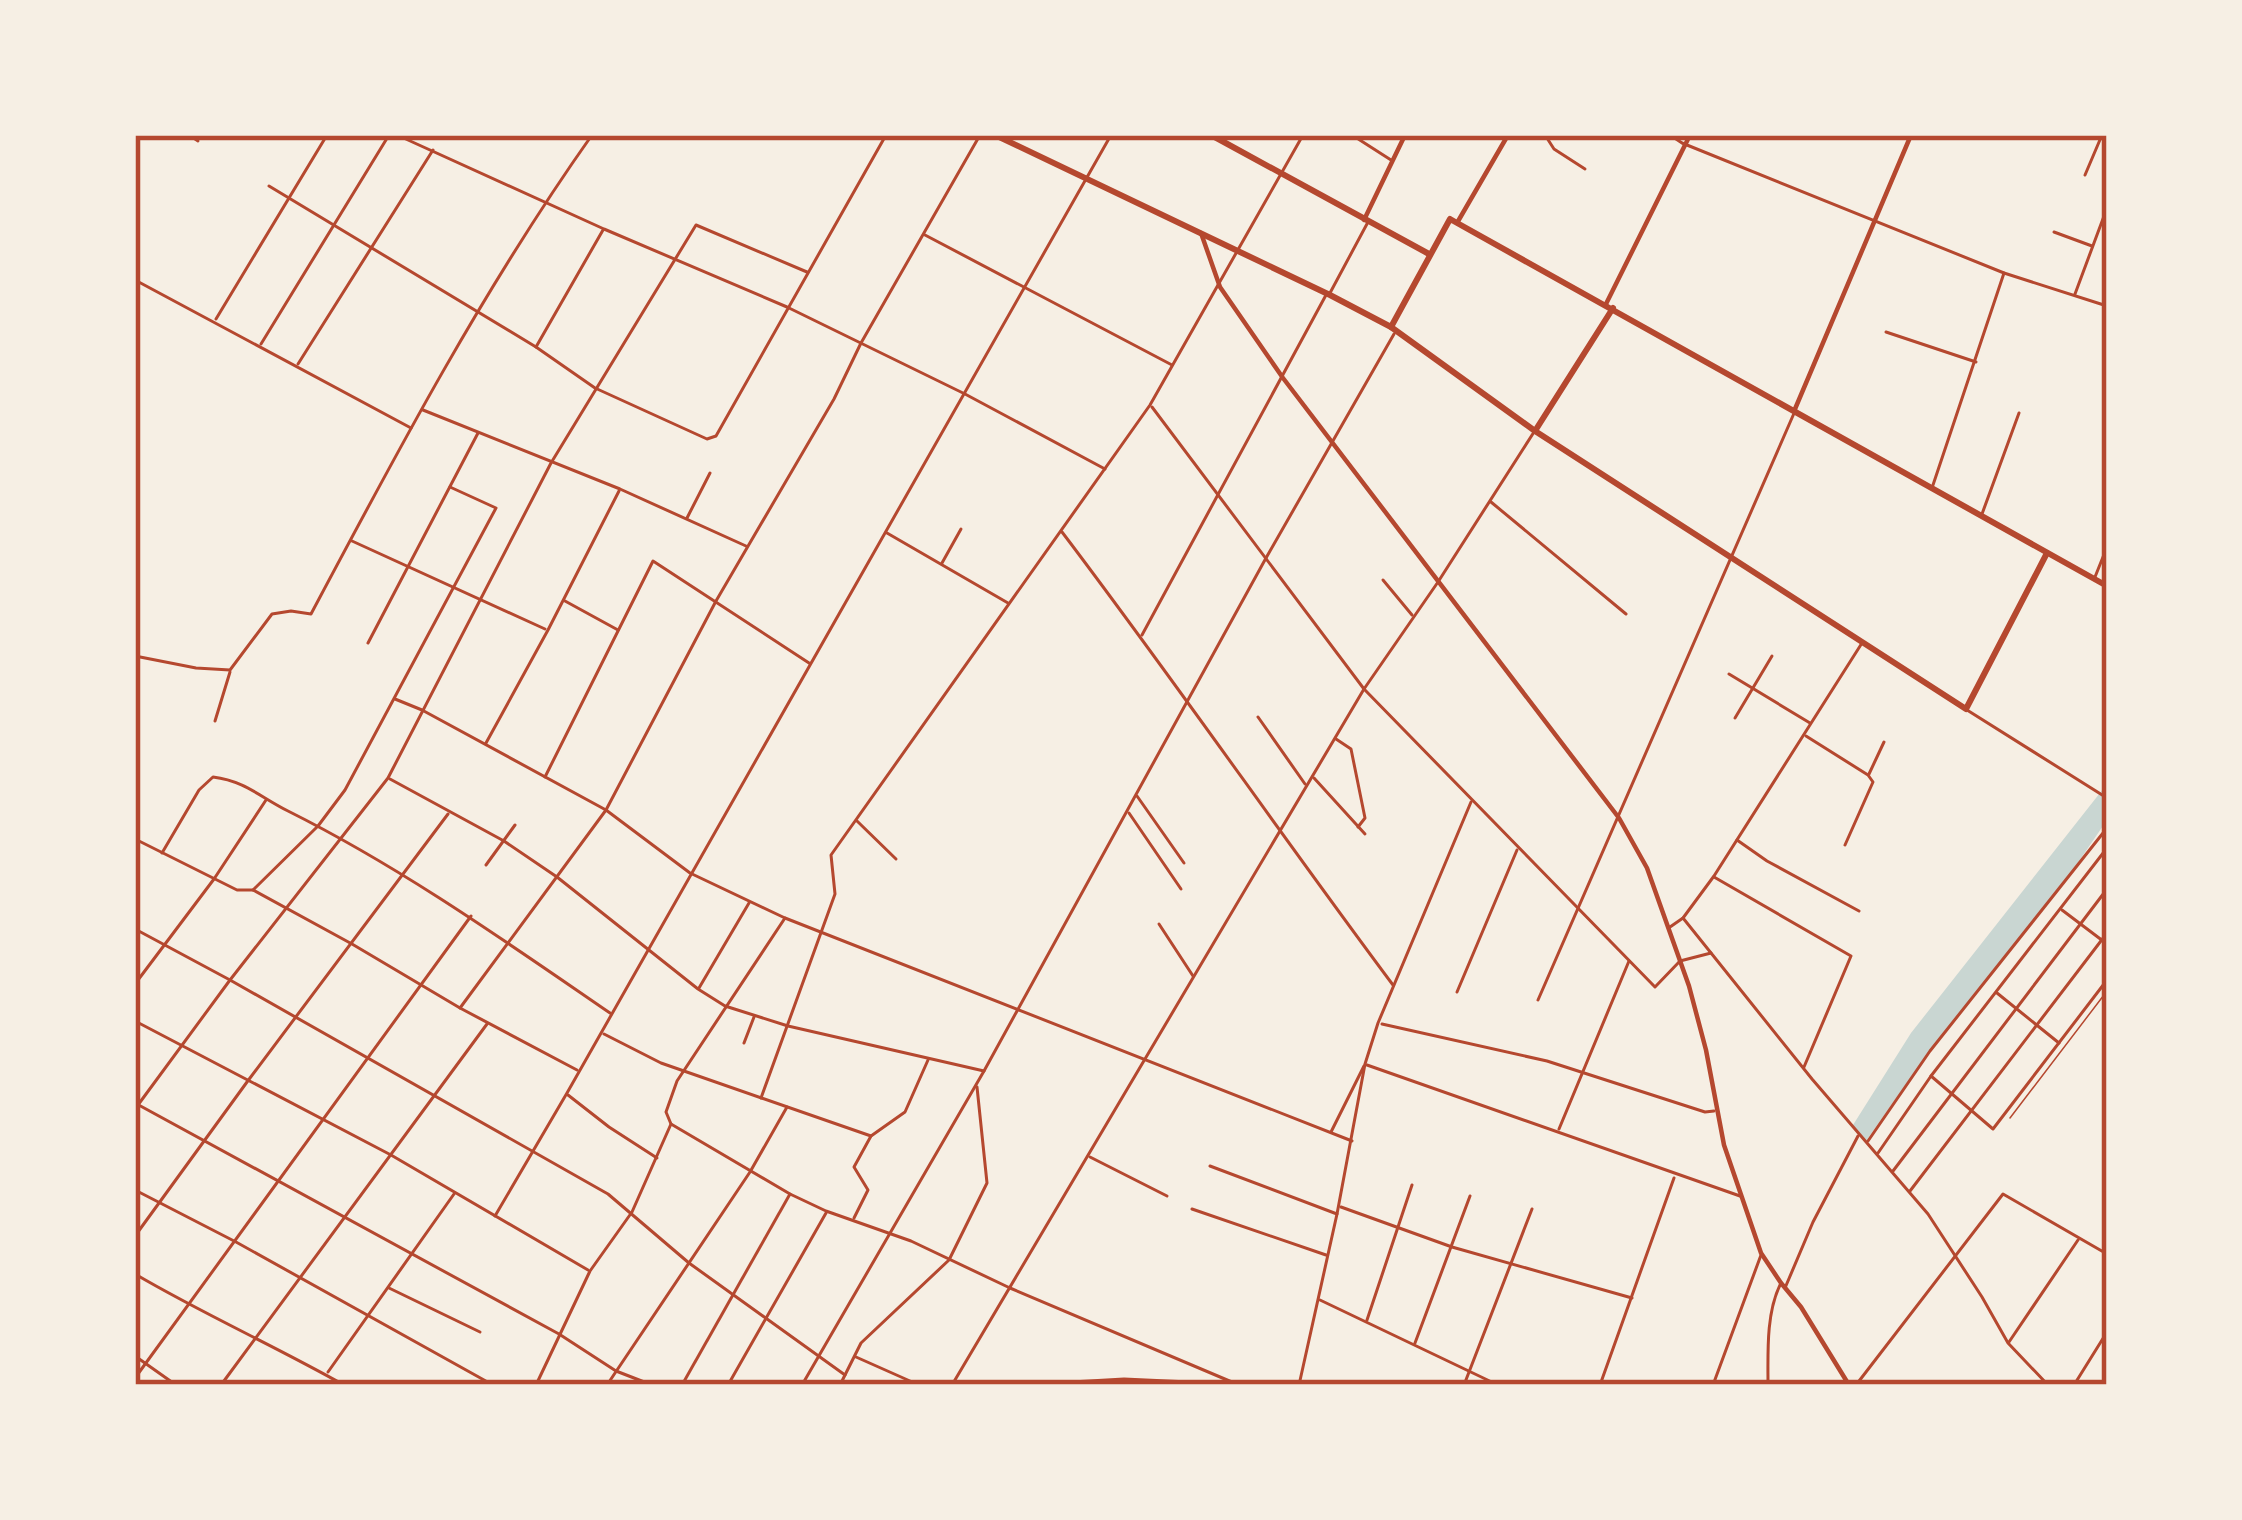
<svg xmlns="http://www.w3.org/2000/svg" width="2242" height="1520" viewBox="0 0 2242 1520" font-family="Lato,sans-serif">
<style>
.water{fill:#c9d6d2}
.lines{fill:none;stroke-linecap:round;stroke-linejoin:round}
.service{stroke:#b5482f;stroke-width:1.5}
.pedestrian{stroke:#b5482f;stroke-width:3}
.minor{stroke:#b5482f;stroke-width:3}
.tertiary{stroke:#b5482f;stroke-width:4.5}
.primary{stroke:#b5482f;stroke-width:6}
.neatline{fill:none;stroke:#b5482f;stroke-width:4.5}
</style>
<rect width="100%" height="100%" fill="#f6efe4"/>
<polygon class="water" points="2107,784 2107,820 2075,867 1930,1050 1866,1141 1853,1125 1911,1033"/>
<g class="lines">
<polyline class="service" points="2010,1118 2107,991"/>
<g class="pedestrian">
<polyline points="1330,293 1368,222"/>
<polyline points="2062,910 2107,944"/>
<polyline points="1997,993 2059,1043"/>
<polyline points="1931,1076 1993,1129 2107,980"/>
<polyline points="1878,1153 1931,1076 2107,848"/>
<polyline points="1893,1171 2107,889"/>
<polyline points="1910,1191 2107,933"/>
<path d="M1768,1385c0,-32 -2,-71 12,-100"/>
</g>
<g class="minor">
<polyline points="189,135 198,141"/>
<polyline points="397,135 604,229 787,307 965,394 1105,469"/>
<polyline points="1352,135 1391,160"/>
<polyline points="1545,135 1554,149 1585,169"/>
<polyline points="1670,135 1682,143 2004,273 2107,306"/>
<polyline points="2085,175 2102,135"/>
<polyline points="269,186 536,347 595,388 707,439 716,436 886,135"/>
<polyline points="2054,232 2092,246"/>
<polyline points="925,235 1172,365"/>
<polyline points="135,280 411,428"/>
<polyline points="2075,294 2107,208"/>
<polyline points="216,319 327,135"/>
<polyline points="1886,332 1976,362"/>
<polyline points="261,344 389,135"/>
<polyline points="536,347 603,230"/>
<polyline points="298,364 433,150"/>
<polyline points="1152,407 1364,689 1655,987 1680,961 1711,953"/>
<polyline points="423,410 620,489 746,546"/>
<polyline points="1933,485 2004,273"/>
<polyline points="1491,502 1626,614"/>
<polyline points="1982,514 2019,413"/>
<polyline points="687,518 710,473"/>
<path d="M1062,532c113,149 219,303 331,453"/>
<polyline points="887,533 1008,603"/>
<polyline points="352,541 545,629"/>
<polyline points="942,563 961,529"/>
<polyline points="2095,577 2107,547"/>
<polyline points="1383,580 1412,615"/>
<polyline points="565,601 618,630"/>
<polyline points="1142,635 1326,295"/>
<polyline points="368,643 478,433"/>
<path d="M135,656l61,12 34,2 42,-56 19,-3 20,3c87,-164 174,-328 281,-479"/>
<polyline points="1729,674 1810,723"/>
<polyline points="395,699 422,710 606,810 690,873 785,918 1352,1141"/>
<polyline points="1967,710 2107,798"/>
<polyline points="1258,717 1305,784"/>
<polyline points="1735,718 1772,656"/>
<polyline points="215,721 230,672"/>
<polyline points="1806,736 1868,775 1873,782 1845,845"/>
<polyline points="1336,739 1351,749 1365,818 1358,827"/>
<polyline points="486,743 548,630 619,491"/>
<polyline points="1869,774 1884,742"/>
<polyline points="545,777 653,561 809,663"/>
<polyline points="1314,778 1365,834"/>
<polyline points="390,779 504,841 557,877 698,989 725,1006 788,1026 984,1071"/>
<polyline points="1137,796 1184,863"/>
<polyline points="1129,813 1181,889"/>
<polyline points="857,821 896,859"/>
<polyline points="135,839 237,890 253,890 352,944 460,1008 577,1070"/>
<polyline points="1737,840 1767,861 1859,911"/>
<path d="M162,853l37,-63 14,-13c32,4 47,20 75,34 114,57 217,130 322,202"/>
<polyline points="486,865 515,825"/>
<polyline points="1714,877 1851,956 1804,1067"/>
<polyline points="253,890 318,826 345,790 496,508 450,487"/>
<polyline points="1683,918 1812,1079 1928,1214 1982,1297 2008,1343 2048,1385"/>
<polyline points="1159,924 1193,976"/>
<polyline points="1670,927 1683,918 1714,876 1862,643"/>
<polyline points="135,929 230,980 608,1194 689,1263 845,1375"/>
<polyline points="135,984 214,879 266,800"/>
<polyline points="699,988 749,903"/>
<polyline points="1457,992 1517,850"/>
<polyline points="1538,1000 1795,411"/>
<polyline points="460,1008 606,810 716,601 834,399 861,343 980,135"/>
<polyline points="135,1021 391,1155 588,1270"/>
<polyline points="1382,1024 1547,1061 1705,1112 1714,1111"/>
<polyline points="604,1034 661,1063 871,1136"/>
<polyline points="744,1043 754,1017"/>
<polyline points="1367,1065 1740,1196"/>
<polyline points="568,1095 609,1127 657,1158"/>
<polyline points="761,1098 835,894 831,855 1150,405 1303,135"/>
<polyline points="135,1103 559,1334 616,1371 652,1385"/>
<polyline points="135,1109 230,980 388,778 551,463 696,225 807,272"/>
<polyline points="671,1124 790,1194 826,1211 911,1241 1010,1288 1239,1385"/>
<polyline points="1559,1129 1629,961"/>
<polyline points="1331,1132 1364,1066"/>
<polyline points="1868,1141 1930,1051 2107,828"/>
<polyline points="1090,1157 1167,1196"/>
<polyline points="1210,1166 1337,1214"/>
<polyline points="135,1190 236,1242 493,1385"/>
<polyline points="1341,1207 1452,1247 1632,1298"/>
<polyline points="1192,1209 1326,1255"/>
<polyline points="495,1216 567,1093 1111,135"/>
<polyline points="854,1218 868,1190 854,1167 871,1136 905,1112 928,1060"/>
<polyline points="135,1236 247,1082 448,814"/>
<path d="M135,1274c68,40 140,72 209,111"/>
<polyline points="389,1288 480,1332"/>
<polyline points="1785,1288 1813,1222 1858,1136"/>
<polyline points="1320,1300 1498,1385"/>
<polyline points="1367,1320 1412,1185"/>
<polyline points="2009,1342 2078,1240"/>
<polyline points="1415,1343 1470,1196"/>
<polyline points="135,1356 176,1385"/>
<polyline points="856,1357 919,1385"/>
<polyline points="328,1372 454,1194"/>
<polyline points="135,1378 471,916"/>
<polyline points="221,1385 487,1024"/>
<polyline points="536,1385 590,1271 632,1212 671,1124 666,1112 677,1081 785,918"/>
<polyline points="607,1385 750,1172 787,1107"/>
<polyline points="682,1385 790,1194"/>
<polyline points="728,1385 826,1213"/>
<polyline points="802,1385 984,1071 1266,558 1394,334"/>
<polyline points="840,1385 861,1343 949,1260 987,1183 977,1087"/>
<polyline points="952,1385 1364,689 1438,582 1534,432"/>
<polyline points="1019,1385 1124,1379 1211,1383"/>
<polyline points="1299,1385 1337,1214 1365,1064 1378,1023 1471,802"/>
<polyline points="1464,1385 1532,1209"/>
<polyline points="1600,1385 1674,1178"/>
<polyline points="1713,1385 1761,1255"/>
<polyline points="1856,1385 2003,1194 2107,1254"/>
<polyline points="2074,1385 2107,1332"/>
</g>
<g class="tertiary">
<polyline points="1364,220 1405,135"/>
<polyline points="1457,223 1508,135"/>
<polyline points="1201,233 1220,287 1283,378 1619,818 1647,868 1689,986 1706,1050 1724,1145 1761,1253 1781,1283 1801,1307 1849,1385"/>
<polyline points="1606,304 1690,135"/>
<polyline points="1795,409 1911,135"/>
</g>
<g class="primary">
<polyline points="995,135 1330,295 1391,327 1535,431 1966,709 2047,553"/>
<polyline points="1211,135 1429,254"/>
<polyline points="1391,327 1450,219 2107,586"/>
<polyline points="1535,431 1613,308"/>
</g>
</g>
<rect width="2242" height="1520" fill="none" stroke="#f6efe4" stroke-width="276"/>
<rect x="138" y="138" width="1966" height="1244" class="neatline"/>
</svg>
